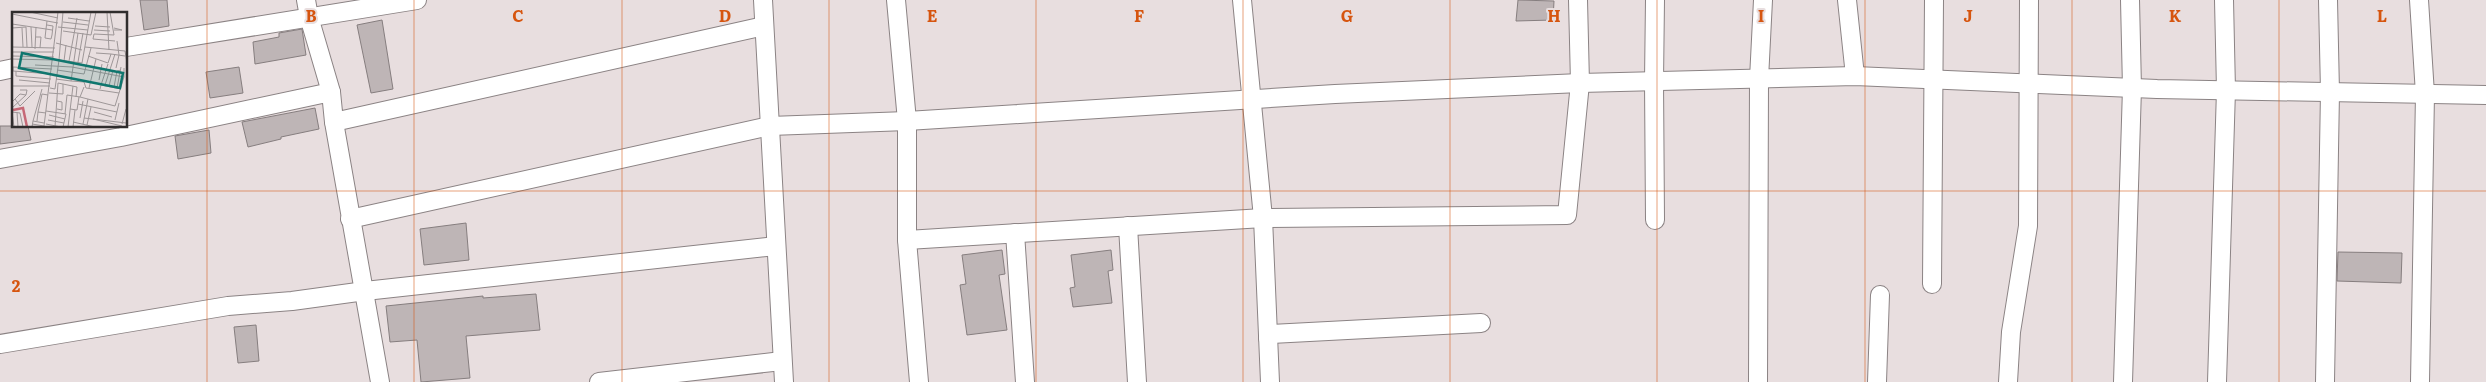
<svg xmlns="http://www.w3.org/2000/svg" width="2486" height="382" viewBox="0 0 2486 382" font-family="Literata,serif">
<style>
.building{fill:#beb5b6;stroke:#867e7f}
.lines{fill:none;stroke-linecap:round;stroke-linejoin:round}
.minor-casing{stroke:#8b8384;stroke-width:20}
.minor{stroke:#fff;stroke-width:18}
.grid{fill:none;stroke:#d6550f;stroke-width:1;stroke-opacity:0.55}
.inset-river{fill:none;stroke:#c66876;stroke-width:2.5}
.inset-road{fill:none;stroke:#9e9798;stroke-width:1}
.view{fill:#0f766e;fill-opacity:0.15;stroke:#0f766e;stroke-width:2.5}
.inset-edge{fill:none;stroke:#302d2d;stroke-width:2.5}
.grid-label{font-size:16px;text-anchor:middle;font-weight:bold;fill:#d6550f;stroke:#e8dedf;stroke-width:4;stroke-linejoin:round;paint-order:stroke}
</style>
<rect width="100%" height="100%" fill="#e8dedf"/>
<g class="building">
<polygon points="140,0 167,0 169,26 144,30"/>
<polygon points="1518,0 1554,1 1553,20 1516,21"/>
<polygon points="382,20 393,89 371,93 357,25"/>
<polygon points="302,29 306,55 255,64 253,42 279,37 279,33"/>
<polygon points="239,67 243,93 210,98 206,72"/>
<polygon points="315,108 319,129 281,137 281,139 248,147 242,122"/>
<polygon points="0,126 28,126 31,140 0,144"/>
<polygon points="209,130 211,153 178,159 175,136"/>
<polygon points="466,223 469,260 424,265 420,229"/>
<polygon points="1002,250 1005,274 999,275 1007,330 967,335 960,285 966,284 962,255"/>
<polygon points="1111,250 1113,270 1108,271 1112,303 1073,307 1070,288 1075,287 1071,255"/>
<polygon points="2338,252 2402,253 2401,283 2337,281"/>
<polygon points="536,294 540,330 466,336 470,378 421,382 417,340 390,342 386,306 483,296 483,298"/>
<polygon points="256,325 259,361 238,363 234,327"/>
</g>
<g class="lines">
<defs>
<g id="minor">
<polyline points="306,0 309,17 331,92"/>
<polyline points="763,0 784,382"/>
<polyline points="896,0 907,121 907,240 919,382"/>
<polyline points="1242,0 1263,218 1270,382"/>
<polyline points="1655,0 1654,81 1655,220"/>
<polyline points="1847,0 1855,76"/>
<polyline points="2419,0 2425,94 2420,382"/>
<polyline points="126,47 417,0"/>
<polyline points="0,71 14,68"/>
<polyline points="334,122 380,382"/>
<polyline points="0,159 121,137 331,92 334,122 764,26"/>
<polyline points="350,219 770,126 907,121 1335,94 1580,83 1855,76 2157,89 2486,95"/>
<polyline points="1128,226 1137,382"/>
<polyline points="1015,233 1025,382"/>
<polyline points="907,240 1263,218 1567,215 1580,83 1578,0"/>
<polyline points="1932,284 1934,0"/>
<polyline points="1268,338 1271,334 1481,323"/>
<polyline points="0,344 228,306 292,301 365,291 776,246"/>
<polyline points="599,382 782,361"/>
<polyline points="1758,382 1759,79 1763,0"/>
<polyline points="1877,382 1880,295"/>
<polyline points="2008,382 2011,332 2028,226 2029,0"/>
<polyline points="2123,382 2132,88 2130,0"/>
<polyline points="2217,382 2226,90 2224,0"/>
<polyline points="2325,382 2330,92 2328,0"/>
</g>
</defs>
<use href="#minor" class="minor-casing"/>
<use href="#minor" class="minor"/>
</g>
<path class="grid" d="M207,0v382M414,0v382M622,0v382M829,0v382M1036,0v382M1243,0v382M1450,0v382M1657,0v382M1865,0v382M2072,0v382M2279,0v382M0,191h2486"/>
<g transform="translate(12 12)">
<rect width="115" height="115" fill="#e8dedf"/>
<path class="inset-river" d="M1,98l10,-2 4,19"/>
<path class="inset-road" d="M18,0l28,6M51,0l-4,48 23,3 9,-51M95,0l2,38M98,0l4,23 -20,-1 -1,5 22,2M0,2l35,7M56,6l21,3M51,10l25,3M0,12l34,5 1,-8 11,2M35,13l6,1 -1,9 -1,4 -6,-1 1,-9 6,1M83,14l15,1M19,15l1,20M46,15l30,3M0,16l14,-1 1,20M10,16l1,19M102,16l8,2h-8M82,18l16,1M51,19l28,4 5,-23M24,25h5l-1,11M44,31l26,7M0,35l43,1M73,35l40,4 2,12M23,37l1,-22M0,40h42M84,41l15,1M0,44l42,1M76,44l20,7 3,-9 14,2M0,47l41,1M52,49l2,-16M57,49l8,-43M66,50l5,-29M23,53l37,2 52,10v-9M1,55v4l38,3M1,55l39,2M104,56l3,-13 -2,-14M45,58l27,4 7,-26M4,59v5l35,3M44,67l15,2 7,-48M7,68l31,3M87,68l3,-16M59,69l13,1 2,6 33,5M51,72l14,3 -1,10M89,73l7,-21M93,73l10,-31M0,74h38M97,74l4,-16M72,75l-4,10 35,9 9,-29M102,75l3,-16 4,-1M38,76l5,1 4,-29M77,76l7,-29M105,76l4,-21M88,77l1,-4 20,4M37,81l14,1v-10l-5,-1M3,87l5,7 15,-15M0,90l8,-8 6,1M66,92l39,8M0,96l14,-13 1,-5h-7M45,97l5,1v-8l-5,-1M58,97l7,1 2,-13M34,99l20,3 -3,13M5,100l1,15M26,100l4,-18 6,1M82,100l18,5M53,102l2,-19 13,2M37,103l16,4M68,106l3,-17M72,106l42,5M81,107l29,7M36,108l16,3M103,108l4,-17M21,109l9,-32M25,109l1,-9 8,1M61,110l22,5M20,112l12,2 14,-114M34,112l15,3M71,112l5,-25M110,112l4,-15M75,113l4,-18M2,115l-2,-15 8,1 3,14M20,115l1,-6 11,2M43,115l3,-44M56,115l5,-41M61,115l2,-17"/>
<path class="view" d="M10,41l101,20 -3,15 -101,-20z"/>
<rect width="115" height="115" class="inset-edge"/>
</g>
<g class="grid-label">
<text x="311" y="22">B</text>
<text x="518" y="22">C</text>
<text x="725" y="22">D</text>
<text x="932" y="22">E</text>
<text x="1139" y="22">F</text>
<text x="1347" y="22">G</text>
<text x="1554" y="22">H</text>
<text x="1761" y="22">I</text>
<text x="1968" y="22">J</text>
<text x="2175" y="22">K</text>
<text x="2382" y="22">L</text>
<text x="16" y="292">2</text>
</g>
</svg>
